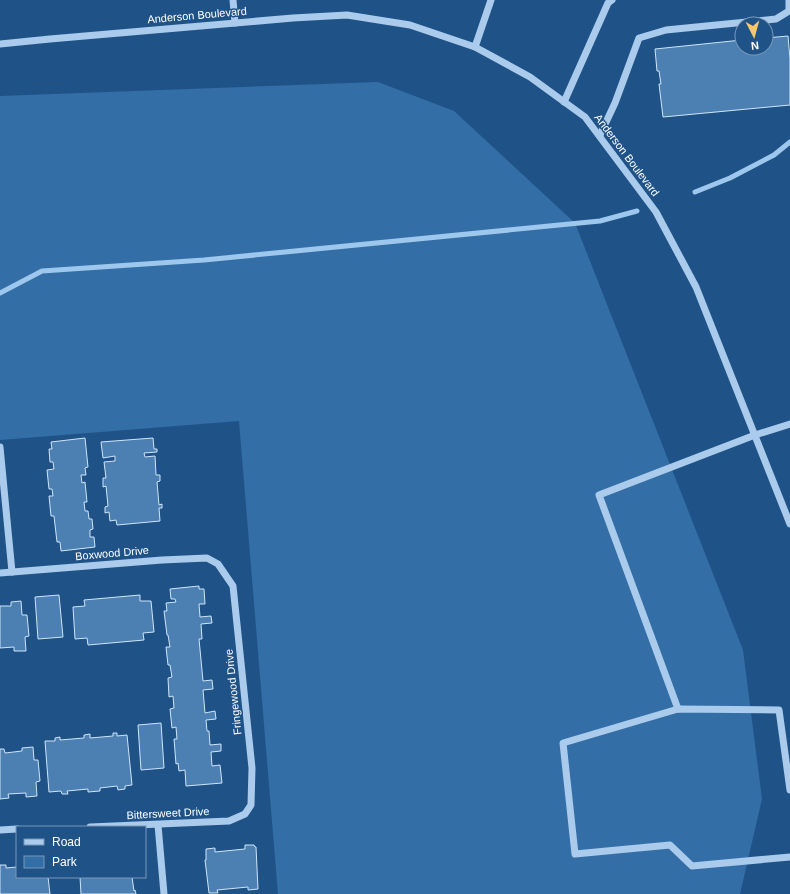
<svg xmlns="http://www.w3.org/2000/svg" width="790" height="894" viewBox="0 0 790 894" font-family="Arial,sans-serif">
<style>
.green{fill:#336ea6}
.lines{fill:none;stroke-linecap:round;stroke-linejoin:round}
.stream{stroke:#9dc7ec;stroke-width:5}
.building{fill:#4c80b2;stroke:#cfe4f8}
.minor{stroke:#aacbeb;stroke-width:7}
.labels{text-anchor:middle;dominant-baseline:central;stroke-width:3;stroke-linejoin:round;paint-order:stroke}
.street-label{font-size:11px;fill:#fff;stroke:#1f5388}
</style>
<rect width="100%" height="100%" fill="#1f5388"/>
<polygon class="green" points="378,82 454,111 575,223 743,650 762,799 740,894 278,894 239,421 0,440 0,96"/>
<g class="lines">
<g class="stream">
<polyline points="695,192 730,178 774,155 790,142"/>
<polyline points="0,293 42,271 204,260 600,221 637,211"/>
</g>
</g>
<g class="building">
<polygon points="788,36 790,59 790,105 663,117 659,84 661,84 659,71 657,71 655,49 742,40 742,48 766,48 766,38"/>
<polygon points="85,438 88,467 85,468 86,475 81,475 82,483 85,482 87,502 84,502 85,511 88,511 89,519 92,519 93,529 90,530 90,537 94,537 95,547 61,551 60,542 57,542 54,516 51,516 49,496 53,496 52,489 49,489 47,470 54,469 53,462 50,462 49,449 52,449 51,442"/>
<polygon points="153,438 154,449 157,449 157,452 144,453 145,457 155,456 156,475 160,475 160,481 157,482 159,505 162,504 162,508 159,508 160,521 117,525 116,520 110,521 109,512 105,513 105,507 108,506 106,486 103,487 103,478 106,478 104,462 115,461 115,456 103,458 101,442"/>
<polygon points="199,586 199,589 204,589 205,604 199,604 200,617 211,616 212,623 201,624 202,639 199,639 203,681 212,680 213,689 203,690 205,713 215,711 216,719 206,720 207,731 209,731 210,745 221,744 221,751 211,752 212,766 220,765 222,783 186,786 185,770 179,771 178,763 176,764 174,739 177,739 176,727 172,728 170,709 174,708 173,696 169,697 168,678 172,677 170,665 168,665 166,647 170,647 168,635 167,635 164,611 167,611 166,603 176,602 175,599 171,599 170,589"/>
<polygon points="59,595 63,637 38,639 35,597"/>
<polygon points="140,595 140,601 151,601 154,632 143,633 144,640 88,645 87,638 75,639 73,607 85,606 84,600"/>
<polygon points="21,601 22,615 27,615 29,636 25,637 26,651 14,651 14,647 0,648 0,606 11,606 11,602"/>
<polygon points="161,723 164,768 141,770 138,725"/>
<polygon points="113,733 117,733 117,736 127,735 132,785 125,786 125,789 118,790 117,786 100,788 100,791 88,792 88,789 67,791 68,794 62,794 61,791 49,792 45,741 55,741 55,738 60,737 60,740 84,738 84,735 90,734 90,738 113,736"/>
<polygon points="33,747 34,760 38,760 40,781 36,782 37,796 26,797 26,793 8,794 9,798 0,799 0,749 4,749 5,753 22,751 22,748"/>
<polygon points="245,845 254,845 255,847 256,847 258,889 248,890 248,887 217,890 218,893 209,893 205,860 206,860 206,849 215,848 215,852 245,849"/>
<polygon points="0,865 6,865 6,868 17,867 17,877 48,877 50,894 0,894"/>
<polygon points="80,877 132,877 134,891 135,890 136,894 81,894"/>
</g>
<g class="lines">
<g class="minor">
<polyline points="233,0 235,23"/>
<polyline points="0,44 50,39 293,18 347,15 410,25 475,47 530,77 585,117 656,212 696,287 790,524"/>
<polyline points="475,47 491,0"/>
<polyline points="564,102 608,3 612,0"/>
<polyline points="600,135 615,103 639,38 666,30 776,19 789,11 789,0"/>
<polyline points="0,447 12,572"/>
<polyline points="0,573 162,560 207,558 218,564 233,586 252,768 251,805 245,814 229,821 90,827"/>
<polyline points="678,709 599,495 755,435 790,424"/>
<polyline points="790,790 779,710 678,709 563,743 575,854 670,845 692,866 790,857"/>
<polyline points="158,825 164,894"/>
<polyline points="0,830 17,829"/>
</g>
</g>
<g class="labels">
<g class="street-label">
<text transform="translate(197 15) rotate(-5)">Anderson Boulevard</text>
<text transform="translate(627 155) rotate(53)">Anderson Boulevard</text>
<text transform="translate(112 553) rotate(-5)">Boxwood Drive</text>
<text transform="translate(233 692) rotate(-96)">Fringewood Drive</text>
<text transform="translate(168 813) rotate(-3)">Bittersweet Drive</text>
</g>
</g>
<rect x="16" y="826" width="130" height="52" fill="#1f5388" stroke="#7998b8"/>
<rect x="24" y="839" width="20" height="6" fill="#aacbeb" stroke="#7998b8"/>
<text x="52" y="846" font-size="12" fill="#ffffff">Road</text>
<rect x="24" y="856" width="20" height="12" fill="#336ea6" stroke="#7998b8"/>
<text x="52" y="866" font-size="12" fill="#ffffff">Park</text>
<g transform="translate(754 36) rotate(174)"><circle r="19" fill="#1f5388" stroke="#7998b8"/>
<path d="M0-3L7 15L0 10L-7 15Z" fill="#f9c76a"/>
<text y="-6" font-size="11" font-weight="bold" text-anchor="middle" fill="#ffffff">N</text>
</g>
</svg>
